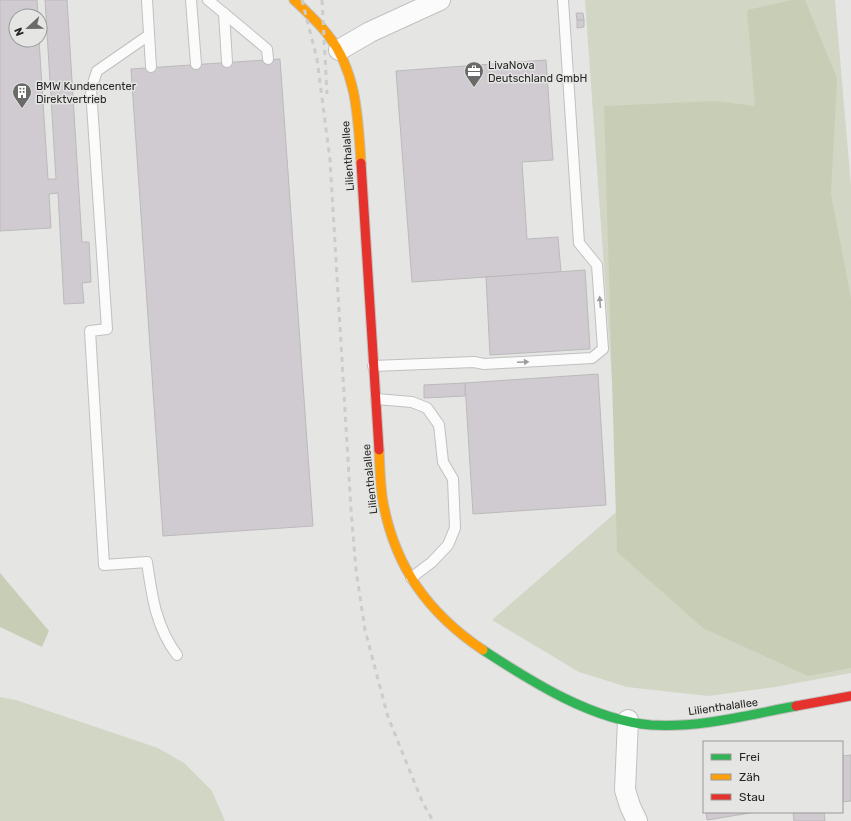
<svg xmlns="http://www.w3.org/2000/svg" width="851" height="821" viewBox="0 0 851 821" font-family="Rubik,sans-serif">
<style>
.green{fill:#d2d6c5}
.forest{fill:#c8ceb6}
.building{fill:#d0cbd1;stroke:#bbbaba}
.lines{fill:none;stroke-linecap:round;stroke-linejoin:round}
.lane-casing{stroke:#c0c0bf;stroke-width:12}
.street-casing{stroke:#c0c0bf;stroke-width:22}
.fast-casing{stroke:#c0c0bf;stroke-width:11}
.slow-casing{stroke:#c0c0bf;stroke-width:11}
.jam-casing{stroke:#c0c0bf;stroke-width:11}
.lane{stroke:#fbfbfb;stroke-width:10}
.street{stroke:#fbfbfb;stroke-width:20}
.fast{stroke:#30b455;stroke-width:9}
.slow{stroke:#ff9f0a;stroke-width:9}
.jam{stroke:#e5322d;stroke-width:9}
.rail{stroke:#cccccb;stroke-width:3;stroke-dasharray:5 5;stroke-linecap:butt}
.oneway{fill:#9c9c9b}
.labels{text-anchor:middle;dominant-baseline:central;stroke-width:3;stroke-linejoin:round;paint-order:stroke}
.poi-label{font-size:11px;fill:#272726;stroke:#e5e6e3;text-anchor:start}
.street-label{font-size:11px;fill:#272726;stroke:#e5e6e3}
</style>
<rect width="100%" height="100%" fill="#e5e5e4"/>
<g class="green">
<polygon points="585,0 835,0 851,186 851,673 775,687 708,696 627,687 579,672 492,620 621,508"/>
<polygon points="0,697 16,700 158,748 184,763 212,791 225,821 0,821"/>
</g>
<g class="forest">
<polygon points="792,0 805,0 837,78 831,194 851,298 851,668 808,676 703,628 617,552 604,106 716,101 755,106 747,10"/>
<polygon points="0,573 49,631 42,647 0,627"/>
</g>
<g class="building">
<polygon points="0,0 37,0 38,16 16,16 16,40 39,40 48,179 56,179 45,0 67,0 82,242 89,242 91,282 82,283 84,303 64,304 58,193 49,194 51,228 0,231"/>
<polygon points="576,13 583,13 584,20 577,20"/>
<polygon points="577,20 584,20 584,27 577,28"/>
<polygon points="280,59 313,526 163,536 131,69"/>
<polygon points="546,60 553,160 522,162 527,239 558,237 561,272 412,282 396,71"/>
<polygon points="585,270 590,349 490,355 486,277"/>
<polygon points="598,374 606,505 473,514 465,383"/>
<polygon points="465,383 465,396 424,398 424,385"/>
<polygon points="851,755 851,801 842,802 842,756"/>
<polygon points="706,812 756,812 707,820"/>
<polygon points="793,812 824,812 825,821 794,821"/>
</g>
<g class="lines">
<defs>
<g id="lane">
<polyline points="147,0 151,67"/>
<polyline points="191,0 196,64"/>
<polyline points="208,0 267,49 268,59"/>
<polyline points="224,13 227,62"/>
<path d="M149,35l-52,36 -6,18 16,240 -17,2 14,234 43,-3c5,35 9,65 30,93"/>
<polyline points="373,366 474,362 484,364 592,358 603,349 597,265 579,243 563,0"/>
<polyline points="376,399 412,402 427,408 439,425 443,462 453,479 455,528 448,545 432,562 411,578"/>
</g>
<g id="street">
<polyline points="339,50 370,32 440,0"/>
<polyline points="628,720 625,790 630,806 637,821"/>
</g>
<path id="fast" d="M483,650c49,32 109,70 168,75 49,3 97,-10 145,-19"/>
<g id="slow">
<path d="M294,0c12,11 24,22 34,35 29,37 30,83 33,128"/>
<path d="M379,450c1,17 1,35 4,52 12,65 45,111 100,148"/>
</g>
<g id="jam">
<polyline points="361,163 379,450"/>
<polyline points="796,706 851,696"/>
</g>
</defs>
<use href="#lane" class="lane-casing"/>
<use href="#street" class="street-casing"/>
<use href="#fast" class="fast-casing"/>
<use href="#slow" class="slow-casing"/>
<use href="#jam" class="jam-casing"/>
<use href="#lane" class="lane"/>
<use href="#street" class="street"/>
<use href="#fast" class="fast"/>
<use href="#slow" class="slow"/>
<use href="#jam" class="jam"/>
<g class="rail">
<polyline points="302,0 317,59 330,160 351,510 356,570 365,630 388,717 422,801 433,821"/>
<polyline points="322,0 327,94"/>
</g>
</g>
<defs><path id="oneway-solid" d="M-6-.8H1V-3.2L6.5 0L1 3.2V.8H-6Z"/></defs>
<g class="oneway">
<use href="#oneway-solid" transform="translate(600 302) rotate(-94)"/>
<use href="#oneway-solid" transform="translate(523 362) rotate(-3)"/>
</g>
<defs>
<symbol id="office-pin" viewBox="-11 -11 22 30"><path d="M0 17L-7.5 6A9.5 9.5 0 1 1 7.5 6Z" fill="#6a6a68" stroke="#e5e6e3"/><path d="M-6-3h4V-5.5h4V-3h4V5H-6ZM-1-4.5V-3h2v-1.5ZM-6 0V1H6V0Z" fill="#fff"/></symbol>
<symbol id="building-pin" viewBox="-11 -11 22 30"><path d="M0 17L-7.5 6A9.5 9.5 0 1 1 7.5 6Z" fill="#6a6a68" stroke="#e5e6e3"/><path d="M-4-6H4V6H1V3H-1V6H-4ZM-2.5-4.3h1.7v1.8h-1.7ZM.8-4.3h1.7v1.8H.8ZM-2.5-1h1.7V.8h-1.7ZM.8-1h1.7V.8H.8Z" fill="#fff"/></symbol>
</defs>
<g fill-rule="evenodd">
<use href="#office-pin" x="463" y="60" width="22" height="30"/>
<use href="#building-pin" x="11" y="81" width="22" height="30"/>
</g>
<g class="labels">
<g class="poi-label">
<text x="488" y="65">LivaNova<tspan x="488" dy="13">Deutschland GmbH</tspan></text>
<text x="36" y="86">BMW Kundencenter<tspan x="36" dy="13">Direktvertrieb</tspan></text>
</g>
<g class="street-label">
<text transform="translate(348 156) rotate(-94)">Lilienthalallee</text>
<text transform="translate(370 479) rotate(-96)">Lilienthalallee</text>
<text transform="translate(723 707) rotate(-8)">Lilienthalallee</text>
</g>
</g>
<rect x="703" y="741" width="140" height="72" fill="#e5e6e3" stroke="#999a97"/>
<rect x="711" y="754" width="20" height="6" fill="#30b455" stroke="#999a97"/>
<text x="739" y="761" font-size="12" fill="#272726">Frei</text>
<rect x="711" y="774" width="20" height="6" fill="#ff9f0a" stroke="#999a97"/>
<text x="739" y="781" font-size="12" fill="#272726">Zäh</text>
<rect x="711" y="794" width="20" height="6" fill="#e5322d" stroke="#999a97"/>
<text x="739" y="801" font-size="12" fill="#272726">Stau</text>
<g transform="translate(28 28) rotate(248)"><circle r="19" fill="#e5e6e3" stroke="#999a97"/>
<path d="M0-3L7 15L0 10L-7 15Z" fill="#6a6a68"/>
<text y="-6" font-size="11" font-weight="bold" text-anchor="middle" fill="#272726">N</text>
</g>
</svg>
